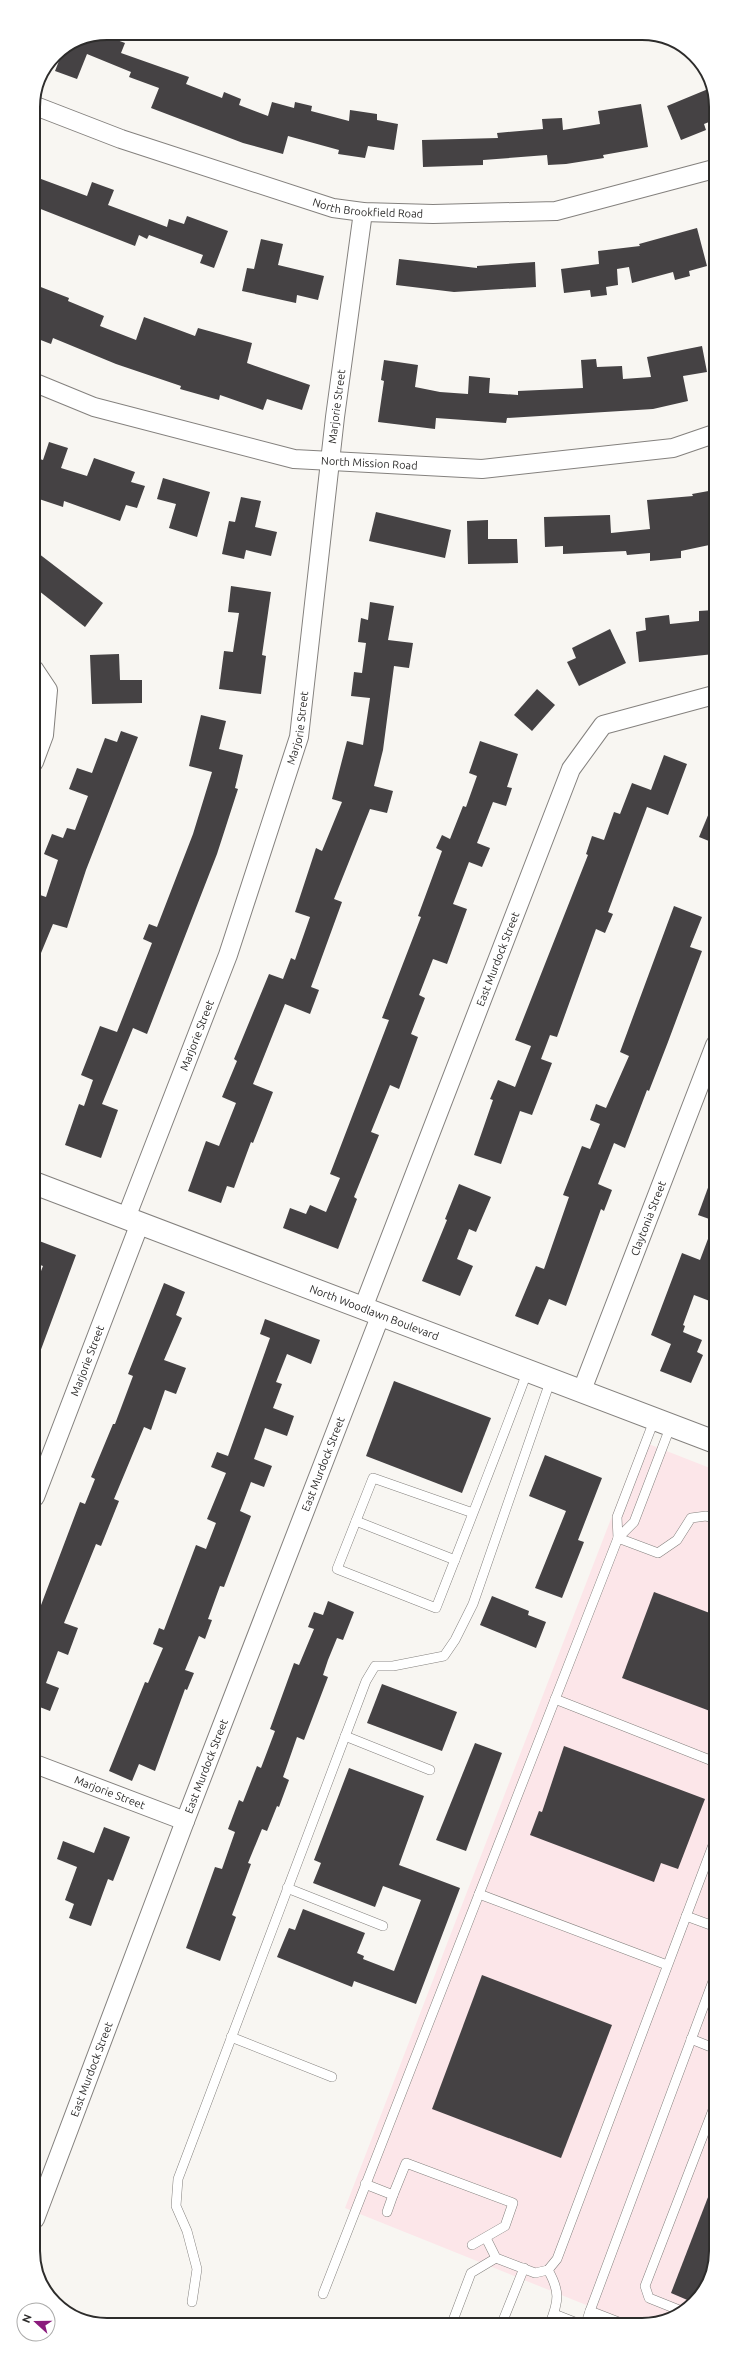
<svg xmlns="http://www.w3.org/2000/svg" width="749" height="2358" viewBox="0 0 749 2358" font-family="Ubuntu,sans-serif">
<style>
.commercial{fill:#fce6e9}
.building{fill:#454244}
.lines{fill:none;stroke-linecap:round;stroke-linejoin:round}
.lane-casing{stroke:#84817e;stroke-width:10}
.street-casing{stroke:#84817e;stroke-width:20}
.secondary-casing{stroke:#84817e;stroke-width:24}
.lane{stroke:#fff;stroke-width:9}
.street{stroke:#fff;stroke-width:18}
.secondary{stroke:#fff;stroke-width:22}
.labels{text-anchor:middle;dominant-baseline:central;stroke-width:4;stroke-linejoin:round;paint-order:stroke}
.street-label{font-size:11px;fill:#2d2c2b;stroke:#fff}
.rim{fill:none;stroke:#2d2c2b;stroke-width:2}
</style>
<rect width="100%" height="100%" fill="#f8f6f2"/>
<polygon class="commercial" points="641,1441 715,1470 716,2251 701,2296 661,2323 631,2323 345,2208"/>
<g class="building">
<polygon points="101,34 125,43 121,53 189,77 186,84 222,98 224,92 241,99 239,105 268,116 272,102 294,108 295,102 312,106 311,111 349,121 350,110 377,114 377,120 398,124 394,150 368,146 365,158 338,154 339,150 288,136 283,154 243,143 151,108 159,88 129,77 131,72 87,54 77,79 55,71 64,48 79,39"/>
<polygon points="713,87 714,120 704,124 706,130 681,140 667,106"/>
<polygon points="641,104 648,147 603,155 604,158 566,164 548,165 547,155 483,160 483,165 423,167 422,140 498,138 497,133 543,129 542,119 562,118 563,130 600,124 598,111"/>
<polygon points="33,176 87,196 92,182 114,190 108,205 167,227 169,219 184,224 187,216 228,231 214,268 200,263 203,255 149,235 147,239 139,235 135,246 33,206"/>
<polygon points="697,228 707,266 689,271 690,276 675,280 673,272 632,283 629,267 617,269 618,285 606,287 607,295 591,297 590,290 564,293 561,269 599,264 598,251 640,246 639,244"/>
<polygon points="261,239 283,244 278,265 324,276 318,300 297,295 296,303 242,291 247,268 254,269"/>
<polygon points="399,259 477,268 477,266 535,262 536,287 454,292 396,285"/>
<polygon points="33,284 69,298 68,301 104,316 100,326 136,340 144,317 195,336 198,328 252,343 247,363 310,385 302,410 267,399 263,410 220,395 219,400 180,389 181,386 116,364 53,338 51,344 33,337"/>
<polygon points="702,346 707,372 683,376 688,401 653,409 507,418 506,423 436,418 435,429 378,422 384,381 381,380 384,360 418,365 415,387 440,392 468,394 469,376 490,378 489,393 518,395 518,391 583,388 581,360 596,359 597,367 622,366 623,379 651,377 647,357"/>
<polygon points="49,442 68,448 61,468 87,476 94,458 135,472 131,482 145,486 137,508 126,505 120,521 64,501 63,507 33,497 33,457 43,460"/>
<polygon points="163,478 210,492 197,537 169,528 176,504 157,499"/>
<polygon points="714,490 714,544 681,551 681,558 650,561 650,553 627,555 626,551 563,554 563,546 545,547 544,517 610,515 611,533 650,529 647,500 693,496 692,494"/>
<polygon points="241,497 261,501 255,527 277,532 271,556 246,550 244,559 222,554 229,521 235,522"/>
<polygon points="376,512 451,530 445,558 369,541"/>
<polygon points="488,520 488,539 517,539 518,563 468,564 467,521"/>
<polygon points="34,550 103,603 85,627 34,587"/>
<polygon points="231,586 271,592 262,655 266,656 261,694 219,689 224,651 233,652 239,613 228,612"/>
<polygon points="370,602 394,606 388,640 413,643 409,668 394,666 383,750 374,786 393,791 387,813 370,809 334,899 342,902 311,987 319,990 310,1014 285,1004 253,1084 273,1092 253,1143 251,1142 234,1188 227,1186 221,1203 188,1191 206,1141 219,1146 236,1103 222,1097 237,1061 234,1059 269,974 283,979 291,958 295,960 310,917 295,912 316,848 322,851 342,802 332,799 347,741 363,745 370,698 351,696 354,672 362,673 366,643 358,642 361,618 368,620"/>
<polygon points="714,610 714,654 639,662 636,632 646,630 645,618 669,615 670,624 699,621 699,611"/>
<polygon points="610,629 626,663 579,686 567,662 576,658 572,648"/>
<polygon points="119,654 120,680 142,680 142,703 92,704 90,655"/>
<polygon points="537,689 555,705 532,731 514,715"/>
<polygon points="201,715 226,721 219,749 243,755 235,788 238,789 217,854 147,1034 133,1028 102,1104 118,1110 101,1158 65,1145 79,1104 84,1106 93,1080 81,1075 100,1026 117,1032 152,943 143,939 149,924 157,927 193,834 212,772 189,766"/>
<polygon points="121,731 138,737 86,870 67,928 53,924 34,970 34,893 46,897 58,860 44,854 52,834 63,838 67,828 75,830 88,796 69,789 77,768 92,773 105,738 117,742"/>
<polygon points="480,741 518,754 507,787 512,788 506,806 493,802 477,843 490,848 482,867 469,862 453,904 467,909 447,964 433,959 419,995 425,998 411,1034 418,1037 399,1089 390,1085 371,1132 379,1135 354,1197 357,1199 338,1249 283,1228 290,1208 306,1214 310,1205 326,1212 340,1178 330,1174 389,1020 382,1018 421,917 418,916 442,851 436,848 442,835 450,839 463,806 466,807 477,776 469,773"/>
<polygon points="664,755 687,764 668,815 647,807 608,912 613,914 605,933 596,929 557,1037 550,1035 541,1059 552,1063 532,1115 520,1111 501,1164 474,1155 493,1100 490,1099 498,1080 515,1087 531,1046 515,1040 588,855 586,854 592,836 604,840 614,812 620,814 632,783 651,790"/>
<polygon points="714,801 714,843 699,837"/>
<polygon points="674,906 702,917 690,947 702,951 668,1042 649,1091 647,1090 625,1148 614,1143 598,1184 612,1190 604,1211 601,1209 566,1306 549,1299 538,1325 515,1316 536,1266 544,1269 569,1197 563,1195 582,1146 590,1149 600,1124 590,1120 596,1104 606,1108 629,1056 620,1052"/>
<polygon points="713,1174 715,1174 715,1221 698,1215"/>
<polygon points="459,1184 491,1197 476,1232 469,1229 457,1259 473,1266 460,1296 422,1281 447,1220 445,1219"/>
<polygon points="714,1223 715,1303 694,1295 683,1325 685,1326 683,1332 702,1340 697,1352 703,1355 691,1383 660,1371 671,1344 651,1335 682,1253 700,1260"/>
<polygon points="34,1239 76,1255 36,1363 34,1289 43,1266 34,1263"/>
<polygon points="164,1283 185,1292 176,1315 182,1318 164,1360 186,1368 176,1394 165,1390 151,1430 144,1427 114,1499 119,1501 101,1546 96,1544 64,1623 78,1628 68,1655 58,1651 46,1683 59,1688 50,1711 37,1706 35,1708 35,1621 80,1502 85,1504 95,1479 91,1477 113,1424 115,1424 133,1376 128,1374"/>
<polygon points="265,1319 320,1340 311,1364 287,1354 276,1382 282,1384 273,1408 294,1416 287,1436 265,1428 254,1459 272,1466 264,1487 251,1482 240,1511 251,1516 224,1587 220,1586 208,1619 212,1620 205,1639 199,1636 185,1670 194,1673 187,1690 185,1689 155,1771 139,1764 132,1781 109,1771 145,1682 148,1683 163,1648 153,1644 159,1628 164,1630 196,1545 206,1549 216,1523 207,1519 226,1473 211,1467 217,1452 228,1456 241,1420 270,1338 260,1334"/>
<polygon points="394,1381 491,1418 462,1493 366,1456"/>
<polygon points="545,1455 602,1478 578,1540 584,1542 562,1598 535,1588 566,1511 529,1496"/>
<polygon points="654,1592 715,1615 715,1698 710,1711 622,1678"/>
<polygon points="492,1596 529,1611 528,1615 546,1622 536,1648 480,1625"/>
<polygon points="328,1601 354,1612 343,1640 337,1638 328,1660 323,1675 328,1677 304,1740 297,1737 283,1777 289,1780 279,1807 277,1806 267,1831 262,1829 248,1863 251,1864 232,1915 236,1917 220,1961 186,1948 215,1867 222,1869 235,1832 228,1829 239,1800 243,1802 257,1766 261,1768 275,1731 270,1729 294,1663 299,1665 314,1629 308,1627 314,1612 323,1615"/>
<polygon points="382,1684 457,1712 442,1751 367,1723"/>
<polygon points="475,1743 502,1753 466,1851 436,1840"/>
<polygon points="564,1746 705,1799 678,1869 661,1863 654,1882 530,1835 539,1811 542,1812"/>
<polygon points="349,1768 424,1796 399,1865 460,1888 416,2004 354,1981 352,1987 277,1957 289,1928 295,1930 303,1909 365,1933 357,1953 364,1956 363,1959 394,1971 421,1900 383,1886 375,1907 313,1883 321,1863 314,1860"/>
<polygon points="104,1827 130,1837 113,1881 108,1879 91,1926 69,1918 74,1904 65,1900 77,1867 57,1859 63,1841 94,1853"/>
<polygon points="482,1975 612,2025 561,2158 432,2109"/>
<polygon points="715,2179 716,2251 701,2296 692,2302 671,2293"/>
</g>
<g class="lines">
<defs>
<g id="lane">
<polyline points="655,1418 617,1517 618,1538 634,1522 671,1425"/>
<path d="M473,1513l-100,-35 -36,91 99,39c31,-79 62,-158 92,-238"/>
<polyline points="356,1521 455,1560"/>
<polyline points="555,1699 715,1762"/>
<polyline points="345,1736 430,1770"/>
<polyline points="287,1888 383,1926"/>
<polyline points="479,1894 667,1965"/>
<polyline points="686,1916 716,1927"/>
<polyline points="231,2037 332,2077"/>
<polyline points="691,2039 716,2049"/>
<polyline points="365,2184 393,2195 387,2212"/>
<polyline points="393,2195 406,2163 513,2203 505,2226 472,2245"/>
<polyline points="486,2238 496,2258 535,2273 548,2270 557,2259 716,1837"/>
<path d="M548,2270c12,21 11,31 2,53"/>
<polyline points="323,2294 618,1538 658,1553 677,1540 691,1518 706,1516 715,1519"/>
<polyline points="192,2302 197,2269 187,2231 176,2206 178,2179 366,1681 375,1666 393,1666 444,1656 455,1640 473,1604 551,1379"/>
<polyline points="679,2310 649,2298 645,2286 716,2102"/>
<polyline points="590,2311 716,1973"/>
<polyline points="554,2314 577,2323"/>
<polyline points="452,2323 471,2273 496,2258"/>
<polyline points="502,2323 524,2268"/>
<polyline points="586,2323 590,2311 621,2323"/>
</g>
<g id="street">
<path id="s1" d="M33,105l88,34 212,69 30,4 70,2 123,-3 158,-42"/>
<path id="s2" d="M33,382l61,25 200,52 188,10 191,-21 41,-14"/>
<polyline points="34,669 48,690 44,735 34,762"/>
<path id="s3" d="M126,1218l102,-263 71,-218 36,-320 28,-205"/>
<path id="s4" d="M363,1308l208,-539 32,-44 111,-30"/>
<path id="s5" d="M582,1390l133,-345"/>
<path id="s6" d="M35,1497l105,-274"/>
<path id="s7" d="M35,1764l150,57"/>
<path id="s8" d="M35,2219l150,-398 196,-507"/>
</g>
<g id="secondary">
<path id="s9" d="M34,1183l681,259"/>
</g>
</defs>
<use href="#lane" class="lane-casing"/>
<use href="#street" class="street-casing"/>
<use href="#secondary" class="secondary-casing"/>
<use href="#lane" class="lane"/>
<use href="#street" class="street"/>
<use href="#secondary" class="secondary"/>
</g>
<g class="labels">
<g class="street-label">
<text stroke="none"><textPath href="#s1" startOffset="352">North Brookfield Road</textPath></text>
<text stroke="none"><textPath href="#s3" startOffset="844">Marjorie Street</textPath></text>
<text stroke="none"><textPath href="#s2" startOffset="348">North Mission Road</textPath></text>
<text stroke="none"><textPath href="#s3" startOffset="520">Marjorie Street</textPath></text>
<text stroke="none"><textPath href="#s4" startOffset="374">East Murdock Street</textPath></text>
<text stroke="none"><textPath href="#s3" startOffset="196">Marjorie Street</textPath></text>
<text stroke="none"><textPath href="#s5" startOffset="184">Claytonia Street</textPath></text>
<text stroke="none"><textPath href="#s9" startOffset="364">North Woodlawn Boulevard</textPath></text>
<text stroke="none"><textPath href="#s6" startOffset="146">Marjorie Street</textPath></text>
<text stroke="none"><textPath href="#s8" startOffset="808">East Murdock Street</textPath></text>
<text stroke="none"><textPath href="#s8" startOffset="484">East Murdock Street</textPath></text>
<text stroke="none"><textPath href="#s7" startOffset="80">Marjorie Street</textPath></text>
<text stroke="none"><textPath href="#s8" startOffset="160">East Murdock Street</textPath></text>
</g>
</g>
<path d="M0 0H749V2358H0ZM107 40H642A67 67 0 0 1 709 107V2251A67 67 0 0 1 642 2318H107A67 67 0 0 1 40 2251V107A67 67 0 0 1 107 40Z" fill="#fff" fill-rule="evenodd"/>
<path class="rim" d="M107 40H642A67 67 0 0 1 709 107V2251A67 67 0 0 1 642 2318H107A67 67 0 0 1 40 2251V107A67 67 0 0 1 107 40Z"/>
<g transform="translate(36 2322) rotate(291)"><circle r="19" fill="#ffffff" stroke="#ababaa"/>
<path d="M0-3L7 15L0 10L-7 15Z" fill="#8b1b7d"/>
<text y="-6" font-size="11" font-weight="bold" text-anchor="middle" fill="#2d2c2b">N</text>
</g>
</svg>
